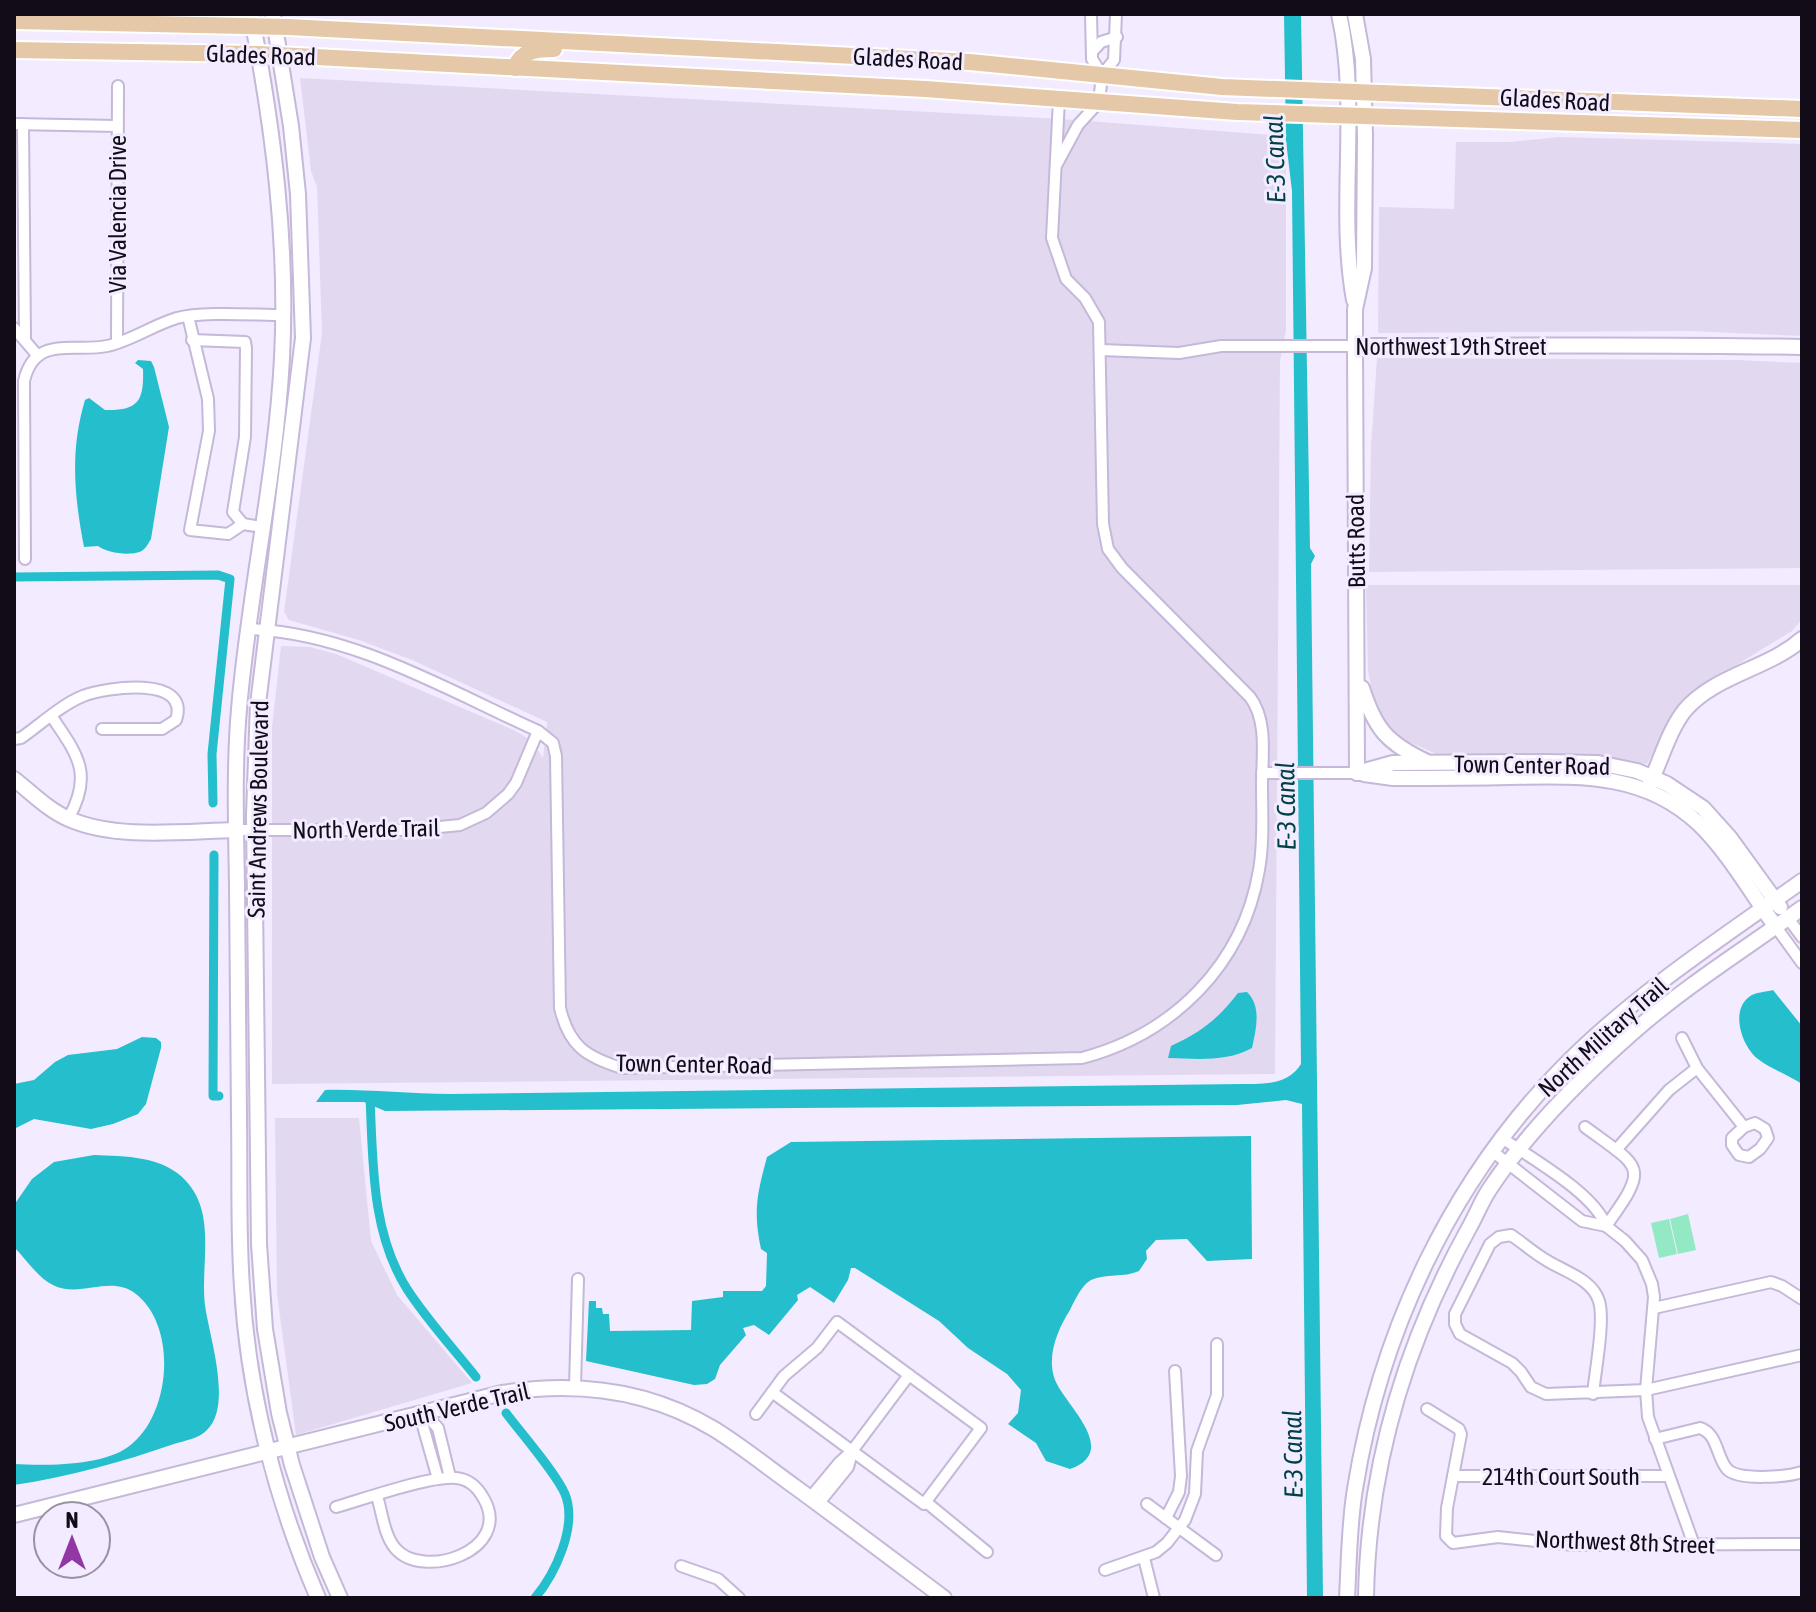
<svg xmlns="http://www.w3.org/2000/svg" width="1816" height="1612" viewBox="0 0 1816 1612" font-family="'Asap Condensed',sans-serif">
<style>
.built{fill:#e2d9f1}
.green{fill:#92e9c3}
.water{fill:#25becd}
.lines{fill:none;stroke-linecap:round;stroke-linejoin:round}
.canal{stroke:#25becd;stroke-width:9}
.street-casing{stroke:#c5b8d8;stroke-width:14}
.secondary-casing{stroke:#c5b8d8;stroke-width:18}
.primary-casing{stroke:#fff;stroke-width:20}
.street{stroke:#fff;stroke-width:10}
.secondary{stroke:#fff;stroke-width:14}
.primary{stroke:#e5c8a7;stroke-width:16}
.labels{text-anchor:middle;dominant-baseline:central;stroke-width:6;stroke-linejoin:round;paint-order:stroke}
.street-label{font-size:24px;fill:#110c17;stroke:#f3ebff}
.water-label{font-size:26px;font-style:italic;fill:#004147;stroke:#f3ebff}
</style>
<rect width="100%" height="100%" fill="#f3ebff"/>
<g class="built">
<polygon points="300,78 1061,119 1286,136 1286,330 1280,361 1275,1074 272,1084 272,727 281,646 310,647 336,654 516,731 532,741 543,758 547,722 412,660 359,640 289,620 284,612 322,333 317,187 311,171"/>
<polygon points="1559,137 1802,144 1802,336 1689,331 1378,333 1379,207 1454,209 1456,142 1510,142"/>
<polygon points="1377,358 1738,360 1802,363 1802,568 1369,572 1371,447"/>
<polygon points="1366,585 1802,585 1802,619 1792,631 1743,661 1678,706 1647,764 1557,754 1439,755 1395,736 1376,711 1368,671"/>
<polygon points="275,1118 359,1118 371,1241 397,1295 472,1383 296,1435 277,1294"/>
</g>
<g class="green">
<polygon points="1688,1214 1696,1250 1678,1254 1670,1219"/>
<polygon points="1669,1219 1677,1254 1659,1258 1651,1223"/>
</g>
<g class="water">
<path d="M1284,14h17l9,534 5,8 -4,8 12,1034h-16l-5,-494 -16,-4 -49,5 -852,6 -21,-9h-48l9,-12c42,-1 82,4 125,4l791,-10c23,0 47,1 60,-20l-9,-873 -6,-50z"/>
<path d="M138,360l13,1 3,6 15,60 -18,112c-2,3 -4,8 -8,11 -9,7 -37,3 -45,-4l-14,1c-10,-52 -14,-97 1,-147l4,-2 16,12c34,1 39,-10 38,-41l-8,-6z"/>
<path d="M1773,990l29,36v58c-14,-9 -31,-15 -44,-25 -16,-12 -28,-48 -9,-62 6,-5 17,-5 24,-7z"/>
<path d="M1247,992c15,15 9,37 5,56 -25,14 -55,11 -84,10l3,-12c30,-14 46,-26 67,-53z"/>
<polygon points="142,1037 156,1038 161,1042 161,1048 146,1104 138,1114 113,1124 91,1129 34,1119 14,1129 14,1084 34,1080 55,1062 68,1055 117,1049"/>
<path d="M1251,1136l1,123 -45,2 -20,-22 -31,1 -10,11 1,8 -8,12c-15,7 -33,2 -48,9 -10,6 -16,20 -21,30 -12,19 -24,46 -15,70 10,25 66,71 15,89l-24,-8 -10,-18 -28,-19 10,-11 3,-23 -14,-16 -39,-26 -29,-27 -84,-53h-4l-3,12 -14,23 -24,-16 -13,8 1,5 -29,35 -15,-10 -11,3 3,7 -26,30 -5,14 -8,5 -13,1 -108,-24 3,-60h7v7h6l1,6h6l1,17 81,-1 1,-29 31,-4v-6h39l4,-5 1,-33 -6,-4c-8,-38 -4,-55 6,-92l24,-15z"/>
<path d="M94,1155c30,1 70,1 92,26 31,33 14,84 19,124 4,31 28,100 2,125 -7,8 -23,11 -33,14 -52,18 -106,33 -160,41v-21c31,2 88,2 114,-17 42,-29 51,-119 8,-153 -26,-20 -56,5 -83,-9 -15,-7 -27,-26 -39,-38v-42l18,-26 22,-17z"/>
</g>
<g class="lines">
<g class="canal">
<polyline points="14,577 218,575 230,579 212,754 213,803"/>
<polyline points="214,855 213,1096 219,1096"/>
<path d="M370,1097c3,64 1,135 37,192 20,31 46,59 69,88"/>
<path d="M506,1413c15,20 50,60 59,81 13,32 -10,80 -30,104"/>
</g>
<defs>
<g id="street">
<polyline points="1092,52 1101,42 1117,37"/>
<polyline points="1102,75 1114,60 1116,14"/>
<polyline points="14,124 117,126"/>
<polyline points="23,124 25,338"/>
<polyline points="1057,164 1078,125 1099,102 1102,75 1092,59 1091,14"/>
<polyline points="188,316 208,399 209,431 190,530 228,534 243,524 262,527"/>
<polyline points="14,328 38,356"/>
<polyline points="192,340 245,342 246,348 245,437 233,512 243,524"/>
<polyline points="117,342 118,86"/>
<polyline points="1101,350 1179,353 1221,346 1355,346"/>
<path d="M25,559l-1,-178c11,-47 50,-28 83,-35 24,-5 46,-21 70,-28 26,-7 77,-3 106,-3"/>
<path d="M249,629c103,4 196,60 289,102l15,12 3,13 4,252c9,38 26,49 62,60l460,-10c91,-24 161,-93 177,-188 5,-28 3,-57 3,-85 0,-29 6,-64 -12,-88l-128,-129 -14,-19 -5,-25 -4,-202 -14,-24 -19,-19 -14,-41 7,-139"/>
<path d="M52,717c25,37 42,57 16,102"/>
<path d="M14,739l7,-1c20,-14 40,-33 62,-42 23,-9 108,-21 93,24l-14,9h-60"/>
<polyline points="1262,773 1357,773"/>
<polyline points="236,830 409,830 460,825 486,813 508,794 516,783 538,731"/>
<polyline points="1788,918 1802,937"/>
<polyline points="1776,927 1802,963"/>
<polyline points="1682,1038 1697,1068 1744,1127 1732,1138 1732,1145 1739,1155 1749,1157 1760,1149 1768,1138 1765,1129 1755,1123 1744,1127"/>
<path d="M1585,1127c57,42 65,38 21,99"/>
<path d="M1502,1138c30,21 92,55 104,88"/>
<polyline points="1616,1150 1669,1090 1697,1068"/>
<polyline points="1492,1151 1582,1221 1606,1226 1625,1241 1642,1260 1652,1284 1654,1297 1646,1390 1648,1417 1694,1545"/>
<polyline points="1654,1308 1771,1282 1782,1286 1802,1299"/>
<polyline points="575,1387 578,1279"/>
<path d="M1593,1394c2,-22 12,-73 6,-93 -7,-22 -34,-29 -53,-41 -12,-7 -23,-17 -35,-25l-12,2 -9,7 -35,70v10l5,10 52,29 9,9 10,15 15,7 100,-4 156,-35"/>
<polyline points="1427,1409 1459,1429 1461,1434 1447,1508 1446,1536 1453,1543 1498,1537 1574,1545 1802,1544"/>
<polyline points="424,1413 438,1428 450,1477"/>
<polyline points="424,1413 423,1426 438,1479"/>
<polyline points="756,1414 784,1376 817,1348 837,1322 981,1428 924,1504 772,1392"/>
<path d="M1655,1439l45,-11c18,6 16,28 27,41 11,12 60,8 75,3"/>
<polyline points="1453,1476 1668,1476"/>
<polyline points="810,1498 839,1463 852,1451 909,1375"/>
<polyline points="926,1502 987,1552"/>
<polyline points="818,1504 848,1467 852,1453"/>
<polyline points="1147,1504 1216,1555"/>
<path d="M336,1507c28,-8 96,-32 120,-29 13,1 22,10 28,21 29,52 -62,82 -89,49 -11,-13 -13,-36 -18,-52"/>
<polyline points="1166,1518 1179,1492 1181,1476 1175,1371"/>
<polyline points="1144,1558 1154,1598"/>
<polyline points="681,1566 718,1579 739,1598"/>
<polyline points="1105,1570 1156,1552 1167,1543 1185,1520 1195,1494 1197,1451 1217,1395 1217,1344"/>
</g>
<g id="secondary">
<path d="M251,14c22,113 37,228 31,344 -6,117 -33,233 -43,351 -5,58 -3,118 -2,176 1,78 1,156 2,233 1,57 -1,113 3,169 6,106 34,214 76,311"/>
<polyline points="273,14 291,126 298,194 303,338 258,704 254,815 259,1244 265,1329 279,1413 292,1465 322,1557 340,1598"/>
<path d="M1339,14c21,94 -2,192 15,286"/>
<polyline points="1355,14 1363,59 1365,136 1364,268 1355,309 1355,346 1357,773"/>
<path d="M1355,346c149,0 298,-2 447,1"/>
<path d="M1362,688c13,41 25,55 65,74"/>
<polyline points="1357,773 1393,763 1545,762 1598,763 1637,771 1667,784 1703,808 1730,838 1780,907"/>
<path d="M1364,774l29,4c39,0 77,0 116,-1 70,-1 135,-5 190,47 30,29 52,69 77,103"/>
<path d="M14,779c18,14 34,31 55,40 47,21 116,12 167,11"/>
<path d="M1650,783c11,-23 19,-53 35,-73 30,-35 83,-41 117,-71"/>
<path d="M14,1515l488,-122c74,-12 147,-3 212,36 29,18 56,40 84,60 49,36 98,73 146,109"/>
<path d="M1347,1598c2,-36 2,-73 8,-109 25,-157 96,-308 208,-422 71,-72 157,-128 239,-186"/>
<path d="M1366,1598c2,-131 40,-256 103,-370 7,-12 12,-26 20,-38 38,-58 90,-110 142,-156 53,-47 114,-85 171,-126"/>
</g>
<g id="primary">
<polyline points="14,21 288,27 970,62 1222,87 1802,109"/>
<polyline points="14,50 259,54 925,89 1237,112 1802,130"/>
<path d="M515,68c6,-18 23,-19 39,-19"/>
</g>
</defs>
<use href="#street" class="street-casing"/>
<use href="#secondary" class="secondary-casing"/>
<use href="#primary" class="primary-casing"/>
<use href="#street" class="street"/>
<use href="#secondary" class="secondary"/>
<use href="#primary" class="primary"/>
</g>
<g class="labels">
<g class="street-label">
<text transform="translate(261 55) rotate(2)">Glades Road</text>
<text transform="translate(908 59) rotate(3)">Glades Road</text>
<text transform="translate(1555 100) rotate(3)">Glades Road</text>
<text transform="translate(117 214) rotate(-90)">Via Valencia Drive</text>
<text x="1451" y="346">Northwest 19th Street</text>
<text transform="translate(1356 541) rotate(-91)">Butts Road</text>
<text transform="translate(1532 765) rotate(1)">Town Center Road</text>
<text transform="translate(258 809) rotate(-89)">Saint Andrews Boulevard</text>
<text transform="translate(366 829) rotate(-1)">North Verde Trail</text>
<text transform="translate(1603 1037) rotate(-42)">North Military Trail</text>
<text transform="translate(694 1064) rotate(1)">Town Center Road</text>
<text transform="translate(457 1407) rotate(-13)">South Verde Trail</text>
<text x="1561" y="1476">214th Court South</text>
<text transform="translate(1625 1542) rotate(2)">Northwest 8th Street</text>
</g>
<g class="water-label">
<text transform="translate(1275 159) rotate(-92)">E-3 Canal</text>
<text transform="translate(1286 806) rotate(-91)">E-3 Canal</text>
<text transform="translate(1293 1454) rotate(-91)">E-3 Canal</text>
</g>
</g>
<rect width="1816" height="1612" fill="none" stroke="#110c17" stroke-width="32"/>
<g transform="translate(72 1540)"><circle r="38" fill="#f3ebff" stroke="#9992a2" stroke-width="2"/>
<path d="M0-6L14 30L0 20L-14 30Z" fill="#9238a4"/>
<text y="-12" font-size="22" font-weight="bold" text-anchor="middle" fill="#110c17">N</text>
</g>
</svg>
